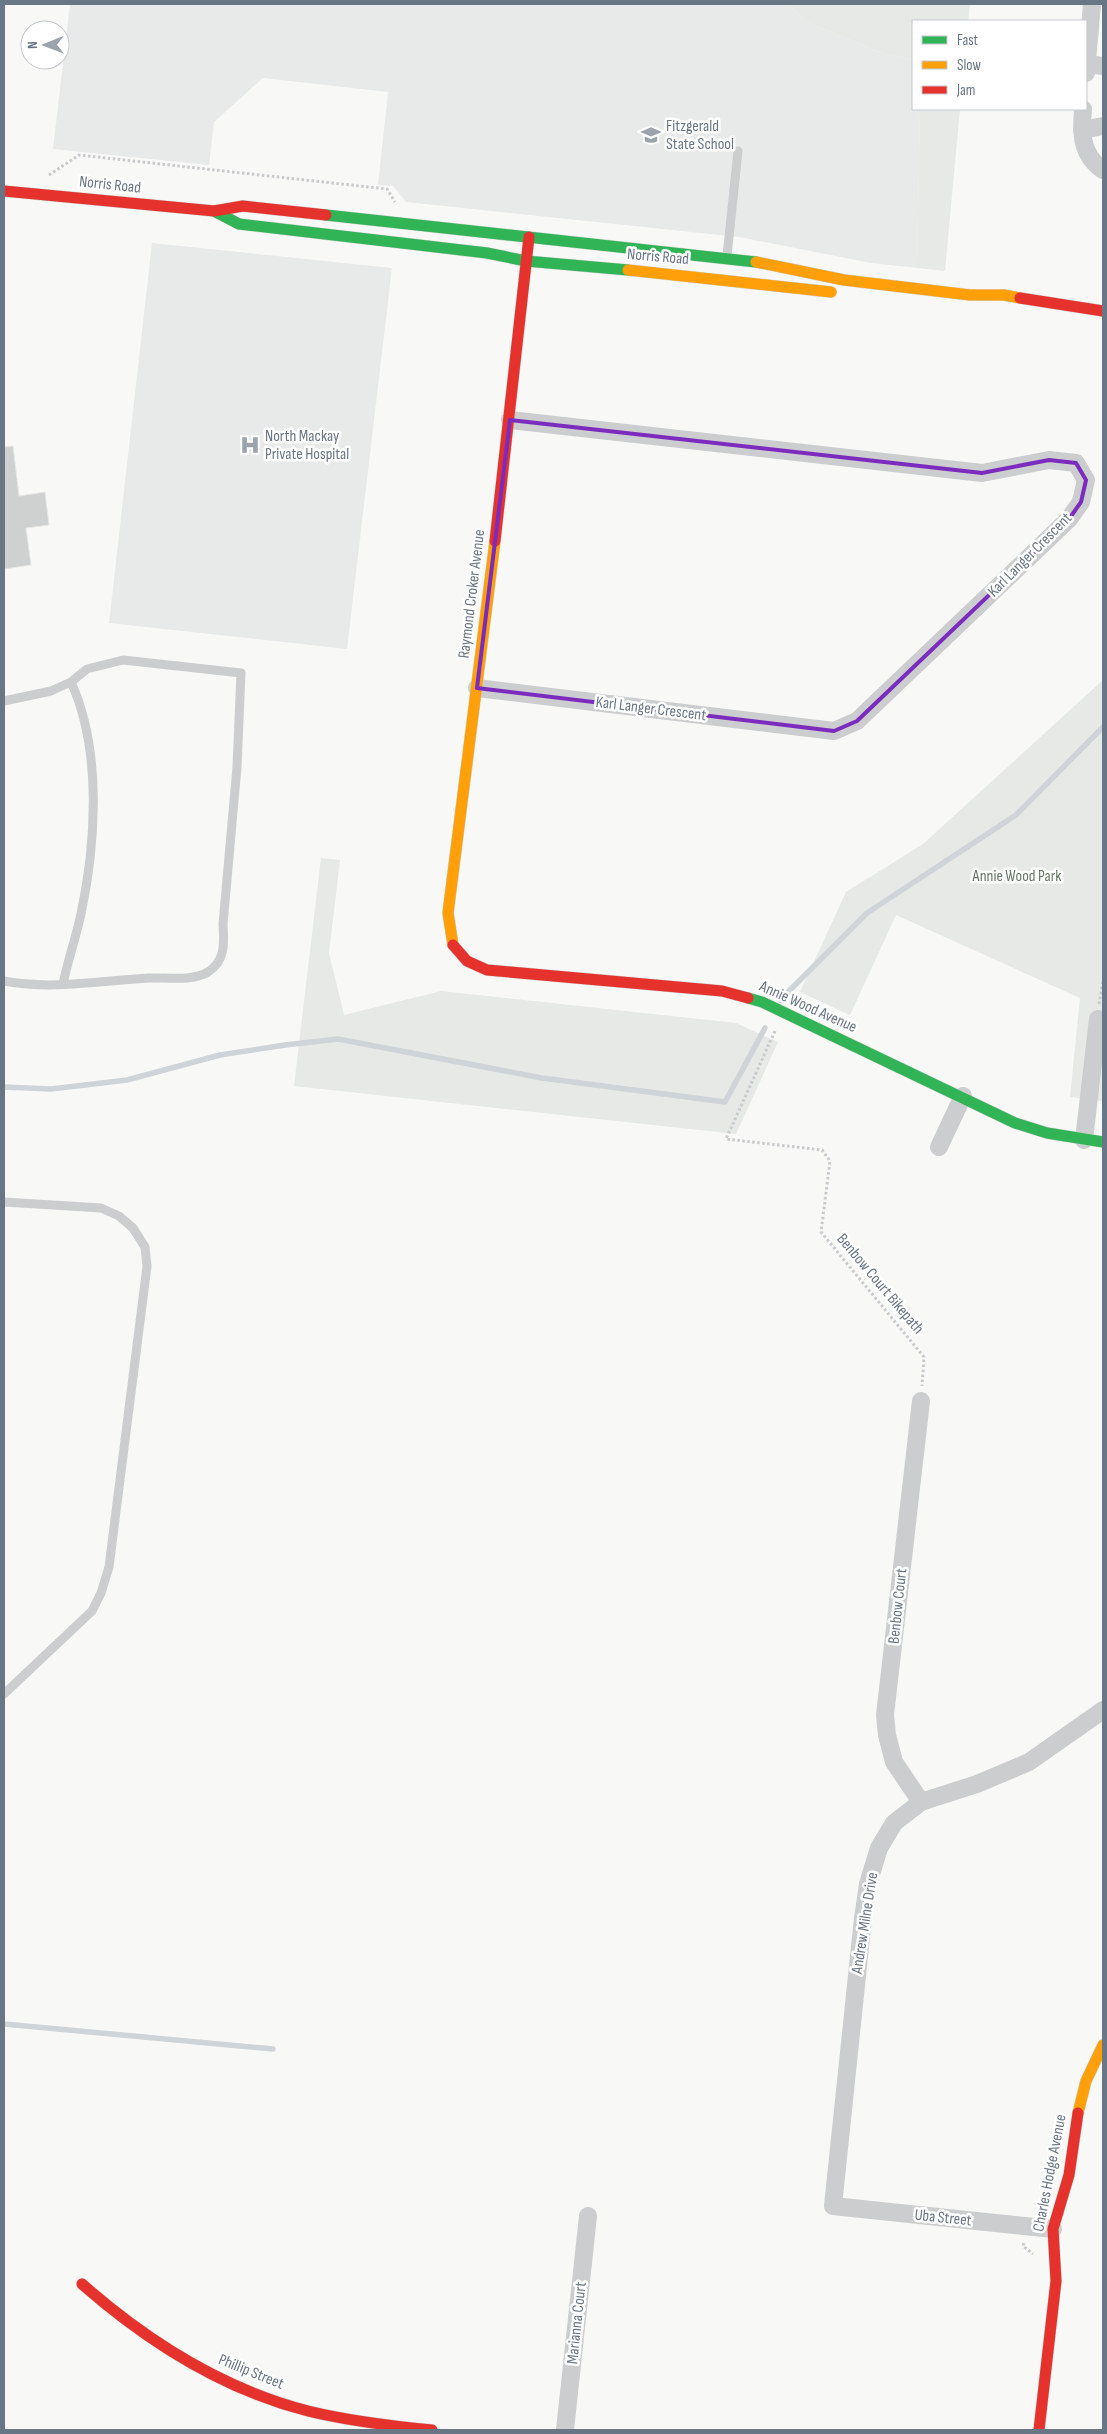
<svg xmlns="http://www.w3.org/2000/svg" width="1107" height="2434" viewBox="0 0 1107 2434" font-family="'Sofia Sans Condensed',sans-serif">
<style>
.built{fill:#e8e9e9}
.park{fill:#e6e9e5}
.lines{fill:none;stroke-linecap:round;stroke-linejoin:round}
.stream{stroke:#ced4d8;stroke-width:5.5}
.building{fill:#cfd0d0;stroke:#e7e7e6}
.fast-casing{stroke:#d4d5d6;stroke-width:12}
.slow-casing{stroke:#d4d5d6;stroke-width:12}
.jam-casing{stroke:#d4d5d6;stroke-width:12}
.path{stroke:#c9cacb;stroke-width:3;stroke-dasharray:2.5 2.5;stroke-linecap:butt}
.lane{stroke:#cccdce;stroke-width:9}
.street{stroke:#cccdce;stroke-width:18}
.fast{stroke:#30b455;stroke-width:11}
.slow{stroke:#ff9f0a;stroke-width:11}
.jam{stroke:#e5322d;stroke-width:11}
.marked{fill:none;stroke:#7b2cbf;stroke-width:4;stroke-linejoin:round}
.labels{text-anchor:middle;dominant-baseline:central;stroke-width:5;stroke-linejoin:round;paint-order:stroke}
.poi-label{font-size:16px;fill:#697685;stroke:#fff;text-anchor:start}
.street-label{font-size:16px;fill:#697685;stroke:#fff}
.park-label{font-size:16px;fill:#667864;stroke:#fff}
</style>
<rect width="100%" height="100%" fill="#f8f8f7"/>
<g class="built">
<polygon points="70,4 790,4 804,21 884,54 913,59 913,109 920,109 917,268 871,263 739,237 406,202 393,186 378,185 388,92 263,78 214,122 209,165 53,149"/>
<polygon points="152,243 392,268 347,649 109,623"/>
</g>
<g class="park">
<polygon points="790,4 970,4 968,21 913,21 913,59 884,54 804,21"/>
<polygon points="920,109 960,109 945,271 917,268"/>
<polygon points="1103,680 1103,1101 1070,1097 1080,998 896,915 850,1015 800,992 846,892 923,844"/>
<polygon points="321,858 340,860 329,953 344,1015 441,991 736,1023 778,1042 736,1134 294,1086"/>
</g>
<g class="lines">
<g class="stream">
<polyline points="780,1000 867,913 1016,815 1103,727"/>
<polyline points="4,1087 51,1089 127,1080 220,1055 285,1045 338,1039 542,1078 725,1102 765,1028"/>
<polyline points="4,2024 273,2049"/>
</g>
</g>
<polygon class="building" points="13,446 19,496 45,492 49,525 26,528 31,565 4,569 4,447"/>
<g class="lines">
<defs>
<g id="fast">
<polyline points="214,211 239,224 487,253 526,261 628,270"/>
<polyline points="326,215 756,262"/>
<polyline points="748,998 762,1002 1015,1123 1047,1133 1103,1142"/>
</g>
<g id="slow">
<polyline points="756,262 844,280 970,295 1004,295 1020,298"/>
<polyline points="628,270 831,292"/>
<polyline points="453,945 448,913 495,541"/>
<polyline points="1078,2113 1086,2081 1103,2045"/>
</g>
<g id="jam">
<polyline points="4,191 214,211 243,206 326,215"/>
<polyline points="1020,298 1103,311"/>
<polyline points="495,541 529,237"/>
<polyline points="453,945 467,961 487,970 722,991 748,998"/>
<path d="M82,2284c66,58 140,105 226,127 41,10 83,15 124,19"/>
<polyline points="1039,2430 1056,2281 1053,2229 1069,2175 1078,2113"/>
</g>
</defs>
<use href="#fast" class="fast-casing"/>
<use href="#slow" class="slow-casing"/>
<use href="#jam" class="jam-casing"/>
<g class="path">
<polyline points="49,175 79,155 387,189 395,202"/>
<polyline points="1099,1004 1103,982"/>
<polyline points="775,1031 726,1139 822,1150 830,1161 821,1232 924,1357 922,1386"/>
<polyline points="1024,2243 1023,2246 1033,2254"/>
</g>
<g class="lane">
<polyline points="727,256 738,151"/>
<path d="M4,701l47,-10 20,-9 16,-13 36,-9 118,13 -4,94 -14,157c1,19 3,36 -15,48 -17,10 -42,5 -60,6 -49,3 -96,12 -144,3"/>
<path d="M63,984c5,-24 13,-47 18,-70 15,-71 21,-164 -10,-232"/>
<polyline points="4,1202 101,1208 119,1216 133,1228 145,1247 147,1266 109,1567 101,1593 92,1611 4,1694"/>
</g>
<g class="street">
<polyline points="1087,64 1103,66"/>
<polyline points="1086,73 1092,4"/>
<path d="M1083,109c-2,24 -2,46 20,61"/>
<polyline points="1082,130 1103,126"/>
<polyline points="477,688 834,731 857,721 1069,519 1081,502 1086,480 1076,463 1049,460 982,473 510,420"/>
<polyline points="1084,1140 1098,1019"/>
<polyline points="939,1147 963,1096"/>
<polyline points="921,1401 885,1715 887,1735 894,1762 921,1802"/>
<polyline points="1053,2229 833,2206 863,1918 868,1884 879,1848 894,1823 921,1802 977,1784 1029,1762 1103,1710"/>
<polyline points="565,2430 588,2216"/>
</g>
<use href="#fast" class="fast"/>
<use href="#slow" class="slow"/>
<use href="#jam" class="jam"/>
</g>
<path class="marked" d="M510,420l472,53 67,-13 27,3 10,17 -5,22 -12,17 -212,202 -23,10 -357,-43z"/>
<defs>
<symbol id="school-bare" viewBox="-9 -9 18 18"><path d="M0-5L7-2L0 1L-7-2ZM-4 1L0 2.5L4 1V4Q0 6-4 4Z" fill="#9ba4ad" stroke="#fff" stroke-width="2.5" paint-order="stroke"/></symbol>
<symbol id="hospital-bare" viewBox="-9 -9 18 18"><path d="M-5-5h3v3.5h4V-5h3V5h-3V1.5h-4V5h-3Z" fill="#9ba4ad" stroke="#fff" stroke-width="2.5" paint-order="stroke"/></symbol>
</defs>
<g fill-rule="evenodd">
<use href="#school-bare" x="637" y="121" width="28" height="28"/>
<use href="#hospital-bare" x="236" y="431" width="28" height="28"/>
</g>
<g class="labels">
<g class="poi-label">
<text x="666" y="126">Fitzgerald<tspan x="666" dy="18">State School</tspan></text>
<text x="265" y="436">North Mackay<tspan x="265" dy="18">Private Hospital</tspan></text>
</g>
<g class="street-label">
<text transform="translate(110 185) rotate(6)">Norris Road</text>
<text transform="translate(658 257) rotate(5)">Norris Road</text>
<text transform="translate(1030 555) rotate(-45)">Karl Langer Crescent</text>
<text transform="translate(472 594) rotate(-83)">Raymond Croker Avenue</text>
<text transform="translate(651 709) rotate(7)">Karl Langer Crescent</text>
<text transform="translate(808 1007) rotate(24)">Annie Wood Avenue</text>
<text transform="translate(880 1284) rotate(50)">Benbow Court Bikepath</text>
<text transform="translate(898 1606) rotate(-84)">Benbow Court</text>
<text transform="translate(865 1923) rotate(-81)">Andrew Milne Drive</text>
<text transform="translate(1050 2173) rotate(-79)">Charles Hodge Avenue</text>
<text transform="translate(943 2218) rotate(6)">Uba Street</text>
<text transform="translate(577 2323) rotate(-84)">Marianna Court</text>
<text transform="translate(251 2372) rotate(22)">Phillip Street</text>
</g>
<g class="park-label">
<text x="1017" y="876">Annie Wood Park</text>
</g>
</g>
<rect width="1107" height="2434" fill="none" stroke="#697685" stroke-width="10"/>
<rect x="912" y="20" width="175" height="90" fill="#ffffff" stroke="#c3c8ce"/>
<rect x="922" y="36" width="25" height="8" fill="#30b455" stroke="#c3c8ce"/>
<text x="957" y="45" font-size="15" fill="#697685">Fast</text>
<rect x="922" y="61" width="25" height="8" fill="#ff9f0a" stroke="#c3c8ce"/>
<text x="957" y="70" font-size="15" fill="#697685">Slow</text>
<rect x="922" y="86" width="25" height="8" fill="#e5322d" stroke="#c3c8ce"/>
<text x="957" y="95" font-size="15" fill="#697685">Jam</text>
<g transform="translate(45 45) rotate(269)"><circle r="24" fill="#ffffff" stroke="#c3c8ce"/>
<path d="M0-4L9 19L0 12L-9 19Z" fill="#9ba4ad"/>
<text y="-8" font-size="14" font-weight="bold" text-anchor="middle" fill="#697685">N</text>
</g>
</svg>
